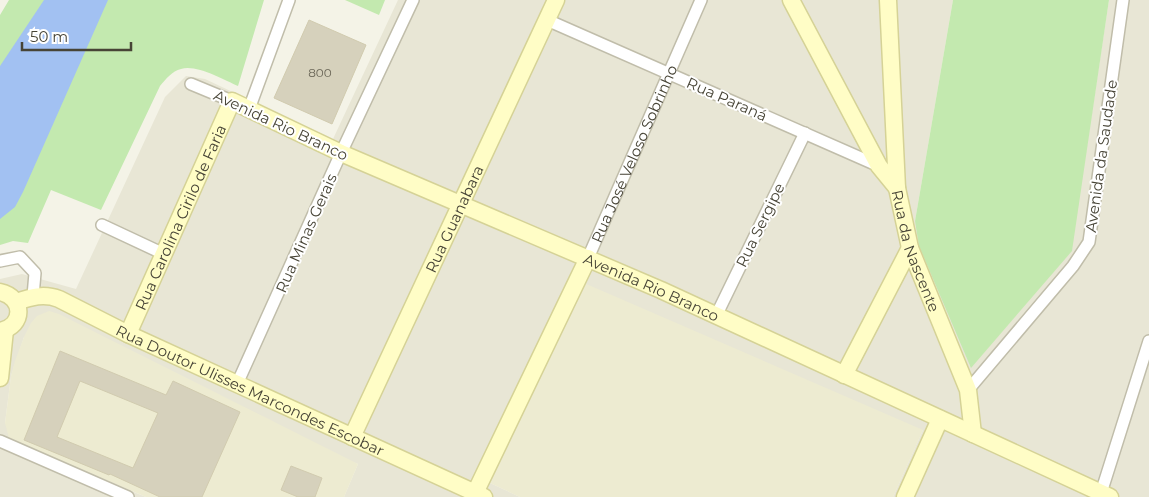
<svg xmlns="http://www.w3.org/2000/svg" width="1149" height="497" viewBox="0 0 1149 497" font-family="Montserrat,sans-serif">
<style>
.residential{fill:#e8e6d5}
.education{fill:#edebd1}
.green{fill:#c3e9af}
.water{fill:#a2c1f2}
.building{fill:#d6d1bc;stroke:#d1cbaf;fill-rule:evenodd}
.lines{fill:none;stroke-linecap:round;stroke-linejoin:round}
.street-casing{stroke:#c0bdaa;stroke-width:14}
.secondary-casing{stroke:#d5d296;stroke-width:19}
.street{stroke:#fff;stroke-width:11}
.secondary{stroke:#fffdc6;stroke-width:16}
.labels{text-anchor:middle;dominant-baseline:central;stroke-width:4;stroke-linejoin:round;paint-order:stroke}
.number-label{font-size:12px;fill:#6b6758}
.street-label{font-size:15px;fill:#474436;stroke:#fff}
</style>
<rect width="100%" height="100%" fill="#f4f3e7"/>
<polygon class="residential" points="398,0 953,0 915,221 1071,251 1109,0 1149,0 1149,497 893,497 923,430 490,483 520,497 344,497 358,464 24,337 11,376 5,423 104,480 146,497 0,497 0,279 22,274 76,289 165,97 186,76 205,79 333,139"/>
<g class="education">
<polygon points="584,283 923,430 893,497 520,497 490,483"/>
<polygon points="49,311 59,314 358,464 344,497 146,497 9,438 5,423 11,376 15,361 24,337 31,323 37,316"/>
</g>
<g class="green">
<path d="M9,0h255l-26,86c-14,-6 -42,-22 -57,-17 -9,2 -15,10 -21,17l-59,124 -50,-20 -23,53 -15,-2 -13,4v-230z"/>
<polygon points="345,0 385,0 379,15"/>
<polygon points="953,0 1109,0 1072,251 971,368 919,246 915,221"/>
</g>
<polygon class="water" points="44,0 108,0 23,192 15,207 0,219 0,66"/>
<g class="building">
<polygon points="309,20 366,45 332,124 274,98"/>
<path d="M60,351l106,44 7,-14 67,31 -38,85h-42l-50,-23 -1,1 -85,-35zM80,381l78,32 -25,55 -76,-31z"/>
<polygon points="291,466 322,478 315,497 298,497 281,490"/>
</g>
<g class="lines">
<defs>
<g id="street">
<polyline points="547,20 879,166"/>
<polyline points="191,84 232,101"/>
<polyline points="249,109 289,0"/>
<polyline points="102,225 164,254"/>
<path id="s1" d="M588,258l113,-258"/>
<polyline points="0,261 20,257 35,273 33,296"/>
<polyline points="716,316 805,133"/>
<polyline points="237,384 341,153 413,0"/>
<polyline points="968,390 1073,266 1089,242 1123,0"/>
<polyline points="0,441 128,497"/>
<polyline points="1101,493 1149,341"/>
</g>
<g id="secondary">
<path id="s2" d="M791,0l88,166 18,22 13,60 58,142 5,44"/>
<polyline points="888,0 897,188"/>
<path d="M0,292c24,5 25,34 0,39"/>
<path id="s3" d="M16,302c15,-5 28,-9 43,-3l69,35 356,163"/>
<path id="s4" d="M128,334l104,-233 109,52 320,137 449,207"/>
<polyline points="844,375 910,248"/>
<polyline points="0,378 5,330"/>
<path id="s5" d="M352,437l204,-437"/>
<polyline points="475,493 588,258"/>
<polyline points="905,497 940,419"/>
</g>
</defs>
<use href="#street" class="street-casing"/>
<use href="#secondary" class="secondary-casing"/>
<use href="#street" class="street"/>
<use href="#secondary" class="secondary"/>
</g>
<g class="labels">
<g class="number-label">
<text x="320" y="72">800</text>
</g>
<g class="street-label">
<text transform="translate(727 99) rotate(24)">Rua Paraná</text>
<text transform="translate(281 125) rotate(25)">Avenida Rio Branco</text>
<text stroke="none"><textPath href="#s1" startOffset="114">Rua José Veloso Sobrinho</textPath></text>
<text transform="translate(1101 156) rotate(-82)">Avenida da Saudade</text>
<text stroke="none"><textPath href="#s4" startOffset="128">Rua Carolina Cirilo de Faria</textPath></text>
<text stroke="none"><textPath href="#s5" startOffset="241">Rua Guanabara</textPath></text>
<text transform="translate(760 225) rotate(-64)">Rua Sergipe</text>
<text transform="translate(306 233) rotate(-66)">Rua Minas Gerais</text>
<text stroke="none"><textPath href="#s2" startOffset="282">Rua da Nascente</textPath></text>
<text stroke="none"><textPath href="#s4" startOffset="714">Avenida Rio Branco</textPath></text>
<text stroke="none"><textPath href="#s3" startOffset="256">Rua Doutor Ulisses Marcondes Escobar</textPath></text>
</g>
</g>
<path d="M22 42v8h109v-8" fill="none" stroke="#474436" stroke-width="2.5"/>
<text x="30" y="42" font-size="15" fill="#474436" stroke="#ffffff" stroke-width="4" paint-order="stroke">50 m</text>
</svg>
